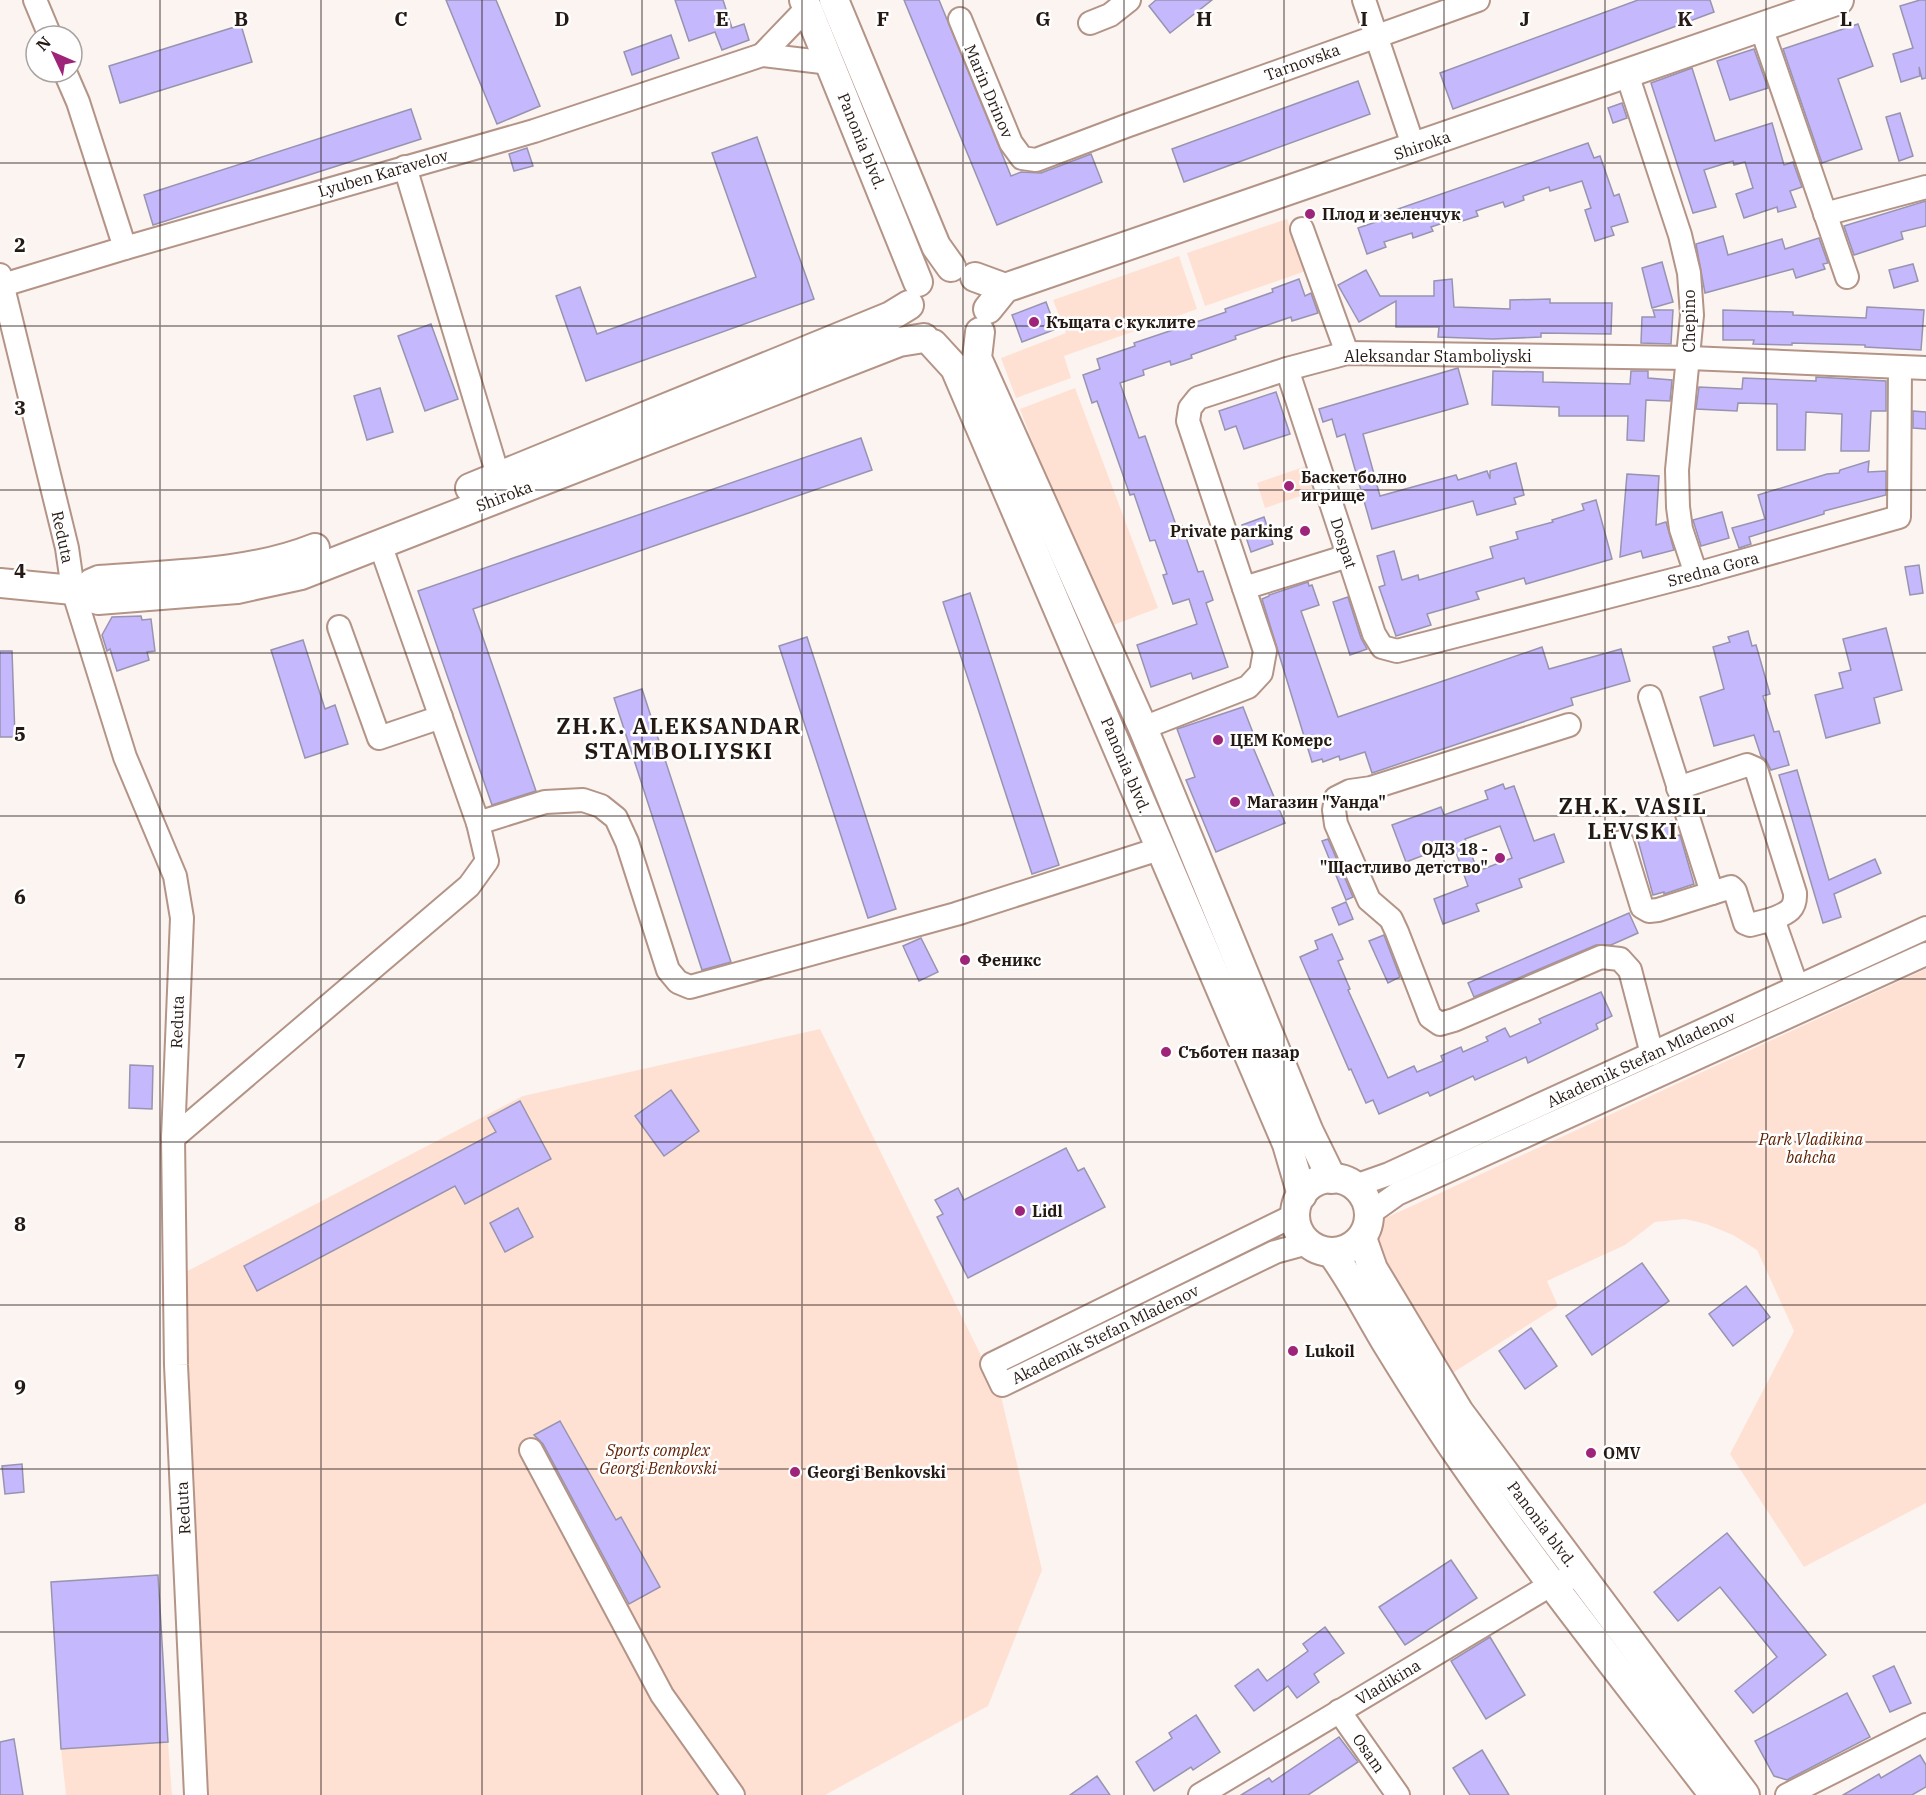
<svg xmlns="http://www.w3.org/2000/svg" width="1926" height="1795" viewBox="0 0 1926 1795" font-family="'IBM Plex Serif',serif">
<style>
.green{fill:#ffe1d4}
.building{fill:#c5b8fc;stroke:#9894b0;stroke-width:1.5;fill-rule:evenodd}
.lines{fill:none;stroke-linecap:round;stroke-linejoin:round}
.minor-casing{stroke:#b39487;stroke-width:26}
.major-casing{stroke:#b39487;stroke-width:32}
.minor{stroke:#fff;stroke-width:22}
.major{stroke:#fff;stroke-width:28}
.grid{fill:none;stroke:#251914;stroke-width:1.5;stroke-opacity:0.55}
.poi-dot{fill:#9e247a;stroke:#fff;stroke-width:2}
.labels{text-anchor:middle;dominant-baseline:central;stroke-width:5;stroke-linejoin:round;paint-order:stroke}
.street-label{font-size:16px;fill:#251914;stroke:#fff}
.poi-label{font-size:16px;font-weight:bold;fill:#251914;stroke:#fff;text-anchor:start}
.park-label{font-size:16px;font-style:italic;fill:#5e1f00;stroke:#fff}
.district-label{font-size:22px;font-weight:bold;letter-spacing:1.5px;fill:#251914;stroke:#fff}
.grid-label{font-size:20px;text-anchor:middle;font-weight:bold;fill:#251914;stroke:#fff;stroke-width:5;stroke-linejoin:round;paint-order:stroke}
</style>
<rect width="100%" height="100%" fill="#fbf4f1"/>
<g class="green">
<polygon points="1287,219 1306,271 1205,306 1187,253"/>
<polygon points="1179,256 1197,309 1064,356 1071,378 1016,398 1001,358 1066,333 1053,300"/>
<polygon points="1075,388 1158,608 1103,629 1020,409"/>
<polygon points="1312,464 1321,489 1265,508 1257,483"/>
<polygon points="1926,969 1926,1503 1804,1567 1730,1454 1794,1331 1757,1250 1733,1235 1706,1224 1685,1219 1655,1222 1625,1245 1547,1281 1558,1306 1451,1374 1371,1237 1377,1222"/>
<polygon points="820,1029 1001,1396 1042,1570 988,1706 825,1795 204,1795 178,1276 523,1096"/>
<polygon points="168,1742 172,1795 66,1795 61,1749"/>
</g>
<g class="building">
<polygon points="446,0 496,0 540,106 497,124"/>
<polygon points="675,0 723,0 732,28 744,24 749,40 722,50 715,32 689,41"/>
<polygon points="904,0 939,0 1011,176 1021,172 1041,173 1091,154 1102,182 997,225"/>
<polygon points="1156,0 1212,0 1170,33 1149,6"/>
<polygon points="1638,0 1710,0 1714,12 1453,109 1440,73"/>
<polygon points="1920,0 1926,0 1926,78 1922,79 1919,67 1920,76 1901,82 1893,54 1913,48 1900,6"/>
<polygon points="1858,24 1873,66 1838,79 1862,149 1822,163 1783,49"/>
<polygon points="241,25 252,62 120,103 109,66"/>
<polygon points="671,35 679,58 632,75 624,52"/>
<polygon points="1754,49 1768,88 1730,100 1717,61"/>
<polygon points="1692,68 1715,141 1772,123 1784,165 1793,162 1802,187 1790,191 1796,207 1778,212 1777,207 1744,218 1736,194 1753,188 1745,162 1734,165 1733,161 1704,170 1716,207 1693,213 1651,83"/>
<polygon points="1358,81 1370,114 1184,182 1172,149"/>
<polygon points="1622,103 1627,118 1613,123 1608,108"/>
<polygon points="411,109 421,139 153,225 144,195"/>
<polygon points="1900,113 1913,156 1899,161 1886,117"/>
<polygon points="757,137 814,299 586,381 556,296 580,287 597,334 756,277 712,153"/>
<polygon points="1588,143 1594,158 1600,156 1614,196 1619,194 1628,222 1611,227 1614,235 1595,241 1585,210 1591,208 1582,181 1550,191 1549,187 1523,196 1524,200 1505,207 1503,202 1476,211 1478,216 1459,222 1458,218 1431,227 1433,231 1413,238 1412,233 1384,242 1386,247 1367,254 1358,228 1376,222 1375,217"/>
<polygon points="527,148 533,166 514,171 509,154"/>
<polygon points="1926,201 1926,226 1901,232 1903,239 1854,255 1844,226"/>
<polygon points="1723,236 1728,255 1782,239 1785,249 1819,238 1828,263 1823,264 1825,269 1796,278 1793,269 1705,293 1696,244"/>
<polygon points="1662,262 1673,302 1652,308 1642,268"/>
<polygon points="1913,264 1918,281 1894,288 1889,270"/>
<polygon points="1366,270 1380,296 1434,296 1434,281 1452,279 1454,307 1510,309 1510,300 1550,299 1550,303 1612,303 1611,334 1541,333 1541,337 1493,339 1438,337 1439,327 1396,327 1396,301 1359,322 1338,285"/>
<polygon points="1299,279 1305,296 1311,293 1318,313 1292,321 1291,317 1235,336 1236,339 1191,355 1192,358 1171,365 1170,361 1143,370 1144,375 1120,383 1139,438 1145,436 1177,528 1182,526 1198,572 1203,571 1213,600 1206,603 1228,667 1193,679 1191,673 1151,687 1137,645 1197,624 1189,599 1173,604 1163,575 1167,574 1155,540 1150,541 1134,494 1130,495 1097,401 1092,403 1083,375 1100,369 1097,359 1135,346 1134,343 1226,312 1225,309 1273,292 1272,289"/>
<polygon points="1046,302 1056,329 1022,342 1012,315"/>
<polygon points="1867,307 1924,310 1921,350 1865,347 1865,345 1792,343 1792,345 1753,344 1754,340 1723,340 1723,310 1793,312 1793,315 1866,318"/>
<polygon points="1653,310 1673,310 1671,344 1641,343 1642,317 1655,317"/>
<polygon points="431,324 458,399 425,411 398,336"/>
<polygon points="1458,368 1468,404 1363,434 1380,496 1456,475 1458,480 1487,471 1490,479 1490,471 1516,463 1524,495 1514,498 1516,504 1477,515 1473,501 1372,529 1345,434 1337,437 1332,419 1323,422 1319,409"/>
<polygon points="1493,371 1543,372 1543,382 1630,384 1631,371 1648,371 1648,378 1672,380 1670,401 1646,400 1644,441 1627,440 1628,416 1559,416 1559,407 1492,405"/>
<polygon points="1816,377 1886,381 1886,411 1871,411 1869,451 1841,451 1842,414 1806,412 1805,450 1777,450 1777,404 1738,403 1737,411 1696,409 1699,387 1742,389 1743,378 1816,381"/>
<polygon points="380,388 393,432 367,440 354,396"/>
<polygon points="1276,392 1290,434 1244,449 1236,426 1225,430 1219,411"/>
<polygon points="1913,411 1926,412 1926,429 1913,428"/>
<polygon points="861,438 872,470 473,609 536,791 492,805 418,591"/>
<polygon points="1869,461 1868,472 1886,471 1886,495 1824,511 1824,514 1749,537 1751,544 1739,548 1732,528 1765,519 1758,495 1827,474 1839,473 1840,470"/>
<polygon points="1627,474 1659,476 1656,525 1666,522 1674,550 1643,558 1641,551 1620,557"/>
<polygon points="1596,500 1612,559 1526,584 1524,578 1476,592 1479,599 1427,614 1431,625 1396,636 1379,587 1385,585 1377,556 1394,551 1402,580 1418,575 1419,580 1493,558 1490,547 1518,539 1516,532 1553,522 1552,520 1584,510 1582,504"/>
<polygon points="1722,512 1729,538 1701,546 1693,520"/>
<polygon points="1264,517 1273,544 1251,552 1242,525"/>
<polygon points="1919,565 1923,593 1910,595 1905,567"/>
<polygon points="1308,582 1309,586 1312,585 1319,605 1301,611 1338,717 1542,647 1549,669 1621,649 1630,681 1571,698 1573,705 1372,773 1365,752 1340,760 1339,756 1323,762 1322,759 1312,762 1262,599 1269,596 1269,595"/>
<polygon points="970,593 1059,865 1032,874 943,602"/>
<polygon points="1348,597 1361,638 1367,649 1350,655 1333,602"/>
<polygon points="141,616 142,620 151,619 155,651 147,652 149,660 117,671 110,649 107,651 102,635 112,617"/>
<polygon points="1886,628 1902,690 1874,698 1880,723 1826,738 1815,695 1843,688 1839,673 1851,670 1843,639"/>
<polygon points="1748,631 1752,646 1756,645 1770,694 1763,696 1774,732 1779,731 1789,765 1771,770 1766,760 1761,756 1754,735 1714,746 1700,697 1724,689 1713,647 1730,642 1728,637"/>
<polygon points="807,637 896,909 868,918 779,646"/>
<polygon points="303,640 325,709 335,705 348,744 305,758 271,650"/>
<polygon points="0,651 12,651 15,737 0,737"/>
<polygon points="642,689 731,962 702,970 614,698"/>
<polygon points="1243,707 1257,743 1252,745 1285,823 1216,852 1186,780 1195,777 1177,729"/>
<polygon points="1797,770 1829,880 1875,859 1881,873 1834,894 1841,917 1823,923 1779,775"/>
<path d="M1503,784l2,5 9,-3 20,55 20,-7 10,28 -45,17 3,8 -46,17 3,7 -36,13 -9,-25 34,-13 -15,-42 -47,18 -14,-37 49,-18 3,8 44,-16 -3,-8zM1500,826l12,32 -34,13 -13,-32z"/>
<polygon points="1672,821 1676,836 1680,835 1694,884 1664,894 1664,892 1653,895 1637,837 1654,832 1653,826"/>
<polygon points="1328,839 1353,897 1346,900 1322,841"/>
<polygon points="1346,902 1353,919 1339,925 1332,908"/>
<polygon points="1629,913 1638,933 1611,945 1596,945 1474,997 1468,983"/>
<polygon points="1332,934 1343,959 1338,961 1350,989 1348,990 1388,1078 1414,1066 1417,1072 1443,1061 1441,1056 1461,1047 1463,1052 1488,1041 1486,1037 1505,1028 1510,1037 1541,1023 1539,1019 1601,992 1612,1016 1596,1024 1598,1029 1528,1063 1526,1057 1475,1080 1473,1076 1430,1096 1428,1092 1379,1114 1373,1100 1366,1103 1351,1069 1349,1070 1300,957 1318,949 1315,941"/>
<polygon points="1384,935 1400,977 1388,983 1369,941"/>
<polygon points="921,938 938,972 919,981 903,946"/>
<polygon points="130,1065 153,1066 152,1109 129,1108"/>
<polygon points="671,1090 699,1131 664,1156 635,1116"/>
<polygon points="520,1101 551,1159 465,1204 455,1186 257,1291 244,1266 496,1132 488,1118"/>
<polygon points="1066,1148 1078,1171 1084,1168 1105,1207 968,1278 937,1217 943,1214 935,1200 958,1188 964,1200"/>
<polygon points="518,1208 533,1237 505,1252 490,1223"/>
<polygon points="1642,1263 1669,1301 1592,1355 1566,1316"/>
<polygon points="1746,1286 1770,1317 1733,1346 1709,1314"/>
<polygon points="1531,1328 1557,1366 1525,1389 1499,1351"/>
<polygon points="560,1421 616,1520 621,1517 660,1587 629,1604 543,1444 534,1435"/>
<polygon points="22,1464 24,1492 5,1494 2,1466"/>
<polygon points="1727,1533 1826,1655 1753,1713 1735,1691 1777,1657 1720,1587 1678,1621 1654,1592"/>
<polygon points="1451,1560 1477,1598 1405,1645 1379,1607"/>
<polygon points="158,1575 168,1742 61,1749 51,1582"/>
<polygon points="1325,1627 1344,1653 1314,1674 1319,1682 1297,1698 1288,1686 1254,1711 1235,1686 1258,1669 1267,1681 1308,1651 1303,1644"/>
<polygon points="1490,1637 1525,1695 1486,1719 1451,1661"/>
<polygon points="1894,1666 1911,1703 1890,1712 1873,1676"/>
<polygon points="1847,1693 1870,1737 1787,1780 1774,1776 1755,1741"/>
<polygon points="1196,1715 1220,1752 1193,1770 1191,1767 1154,1791 1136,1762 1172,1738 1169,1733"/>
<polygon points="1339,1737 1358,1762 1308,1795 1241,1795 1269,1778 1272,1782"/>
<polygon points="14,1739 23,1795 0,1795 0,1742"/>
<polygon points="1482,1750 1509,1795 1470,1795 1453,1768"/>
<polygon points="1920,1755 1926,1765 1926,1787 1912,1795 1843,1795 1879,1774 1881,1778"/>
<polygon points="1097,1776 1110,1795 1070,1795"/>
</g>
<g class="lines">
<defs>
<g id="minor">
<polyline points="35,0 50,36"/>
<polyline points="1364,0 1414,148"/>
<polyline points="960,19 1011,143 1022,158 1036,160 1126,126 1478,0"/>
<polyline points="1090,23 1110,15 1129,0"/>
<polyline points="1761,27 1847,277"/>
<polyline points="762,55 807,8"/>
<polyline points="65,72 78,102 125,248"/>
<polyline points="1627,74 1680,235 1689,273 1692,315 1677,470 1678,507 1681,529 1696,574"/>
<polyline points="405,167 503,492"/>
<polyline points="1825,214 1926,187"/>
<polyline points="1302,229 1347,353"/>
<polyline points="0,275 67,548 73,590 125,757 175,876 182,918 173,1138 176,1365 196,1795"/>
<polyline points="3,285 125,248 534,131 762,55 830,63"/>
<polyline points="1287,369 1374,634 1382,647 1397,651 1696,574 1899,517 1900,367"/>
<polyline points="1244,588 1348,556"/>
<polyline points="339,627 379,738 441,717"/>
<polyline points="1650,697 1712,893 1731,887 1735,891 1745,923 1750,925 1773,919 1797,987"/>
<polyline points="1569,725 1371,788 1350,791 1336,798 1334,810 1336,824 1369,900 1391,919 1397,932 1430,1017 1440,1024 1454,1020 1601,957 1620,959 1630,970 1652,1054"/>
<polyline points="1143,728 1248,687 1261,673 1265,651 1188,421 1190,408 1198,398 1287,369 1347,353 1689,358 1926,368"/>
<path d="M1678,788l69,-23 9,4 39,124c1,17 -8,20 -22,26"/>
<polyline points="478,823 545,802 583,800 601,806 616,818 627,842 668,970 678,982 690,987 956,914 1162,848"/>
<polyline points="1622,842 1642,907 1649,911 1658,910 1712,893"/>
<polyline points="173,1138 469,886 487,861 478,823 380,544"/>
<polyline points="1355,1186 1389,1174 1926,928"/>
<polyline points="1369,1214 1397,1194 1926,954"/>
<polyline points="1295,1215 992,1364 1002,1385 1275,1252 1308,1243"/>
<polyline points="531,1450 662,1695 733,1795"/>
<polyline points="1339,1711 1398,1795"/>
<polyline points="1200,1795 1552,1584 1568,1579"/>
<polyline points="1787,1795 1926,1725"/>
</g>
<g id="major">
<polyline points="804,0 918,282"/>
<polyline points="834,0 936,246 951,267"/>
<polyline points="975,277 1005,288"/>
<polyline points="988,309 1005,288 1839,0"/>
<polyline points="980,332 977,358 1143,728 1309,1132 1332,1179"/>
<polyline points="933,344 955,368 1287,1144 1302,1195"/>
<polyline points="470,488 891,316 909,305"/>
<polyline points="0,583 73,590 98,600 237,589 301,575 899,342 924,338"/>
<path d="M92,583l7,-3c72,-6 148,-5 216,-32"/>
<circle cx="1332" cy="1215" r="37"/>
<polyline points="1362,1238 1373,1269 1459,1412 1745,1795"/>
<path d="M1332,1253c21,29 36,59 54,89 24,39 48,78 74,115 80,116 168,226 254,338"/>
</g>
</defs>
<use href="#minor" class="minor-casing"/>
<use href="#major" class="major-casing"/>
<use href="#minor" class="minor"/>
<use href="#major" class="major"/>
</g>
<path class="grid" d="M160,0v1795M321,0v1795M482,0v1795M642,0v1795M802,0v1795M963,0v1795M1124,0v1795M1284,0v1795M1444,0v1795M1605,0v1795M1766,0v1795M0,163h1926M0,326h1926M0,490h1926M0,653h1926M0,816h1926M0,979h1926M0,1142h1926M0,1305h1926M0,1469h1926M0,1632h1926"/>
<g class="poi-dot">
<circle cx="1310" cy="214" r="6"/>
<circle cx="1034" cy="322" r="6"/>
<circle cx="1289" cy="486" r="6"/>
<circle cx="1305" cy="531" r="6"/>
<circle cx="1218" cy="740" r="6"/>
<circle cx="1235" cy="802" r="6"/>
<circle cx="1500" cy="858" r="6"/>
<circle cx="965" cy="960" r="6"/>
<circle cx="1166" cy="1052" r="6"/>
<circle cx="1020" cy="1211" r="6"/>
<circle cx="1293" cy="1351" r="6"/>
<circle cx="1591" cy="1453" r="6"/>
<circle cx="795" cy="1472" r="6"/>
</g>
<g class="labels">
<g class="street-label">
<text transform="translate(1302 62) rotate(-20)">Tarnovska</text>
<text transform="translate(989 91) rotate(67)">Marin Drinov</text>
<text transform="translate(862 141) rotate(68)">Panonia blvd.</text>
<text transform="translate(1422 145) rotate(-19)">Shiroka</text>
<text transform="translate(383 173) rotate(-16)">Lyuben Karavelov</text>
<text transform="translate(1689 321) rotate(-90)">Chepino</text>
<text x="1438" y="356">Aleksandar Stamboliyski</text>
<text transform="translate(504 496) rotate(-21)">Shiroka</text>
<text transform="translate(63 537) rotate(78)">Reduta</text>
<text transform="translate(1344 543) rotate(72)">Dospat</text>
<text transform="translate(1713 569) rotate(-15)">Sredna Gora</text>
<text transform="translate(1126 765) rotate(67)">Panonia blvd.</text>
<text transform="translate(177 1022) rotate(-88)">Reduta</text>
<text transform="translate(1641 1059) rotate(-25)">Akademik Stefan Mladenov</text>
<text transform="translate(1105 1334) rotate(-26)">Akademik Stefan Mladenov</text>
<text transform="translate(183 1508) rotate(-93)">Reduta</text>
<text transform="translate(1542 1524) rotate(53)">Panonia blvd.</text>
<text transform="translate(1388 1682) rotate(-31)">Vladikina</text>
<text transform="translate(1369 1753) rotate(55)">Osam</text>
</g>
<g class="poi-label">
<text x="1322" y="214">Плод и зеленчук</text>
<text x="1046" y="322">Къщата с куклите</text>
<text x="1301" y="477">Баскетболно<tspan x="1301" dy="18">игрище</tspan></text>
<text x="1293" y="531" text-anchor="end">Private parking</text>
<text x="1230" y="740">ЦЕМ Комерс</text>
<text x="1247" y="802">Магазин "Уанда"</text>
<text x="1488" y="849" text-anchor="end">ОДЗ 18 -<tspan x="1488" dy="18">"Щастливо детство"</tspan></text>
<text x="977" y="960">Феникс</text>
<text x="1178" y="1052">Съботен пазар</text>
<text x="1032" y="1211">Lidl</text>
<text x="1305" y="1351">Lukoil</text>
<text x="1603" y="1453">OMV</text>
<text x="807" y="1472">Georgi Benkovski</text>
</g>
<g class="park-label">
<text x="1811" y="1139">Park Vladikina<tspan x="1811" dy="18">bahcha</tspan></text>
<text x="658" y="1450">Sports complex<tspan x="658" dy="18">Georgi Benkovski</tspan></text>
</g>
<g class="district-label">
<text x="679" y="725">ZH.K. ALEKSANDAR<tspan x="679" dy="25">STAMBOLIYSKI</tspan></text>
<text x="1633" y="805">ZH.K. VASIL<tspan x="1633" dy="25">LEVSKI</tspan></text>
</g>
</g>
<g class="grid-label">
<text x="241" y="26">B</text>
<text x="401" y="26">C</text>
<text x="562" y="26">D</text>
<text x="722" y="26">E</text>
<text x="883" y="26">F</text>
<text x="1043" y="26">G</text>
<text x="1204" y="26">H</text>
<text x="1364" y="26">I</text>
<text x="1525" y="26">J</text>
<text x="1685" y="26">K</text>
<text x="1846" y="26">L</text>
<text x="20" y="252">2</text>
<text x="20" y="415">3</text>
<text x="20" y="578">4</text>
<text x="20" y="741">5</text>
<text x="20" y="904">6</text>
<text x="20" y="1068">7</text>
<text x="20" y="1231">8</text>
<text x="20" y="1394">9</text>
</g>
<g transform="translate(54 54) rotate(314)"><circle r="28" fill="#ffffff" stroke="#a8a3a1" stroke-width="1.5"/>
<path d="M0-4.5L10 22L0 15L-10 22Z" fill="#9e247a"/>
<text y="-9" font-size="16" font-weight="bold" text-anchor="middle" fill="#251914">N</text>
</g>
</svg>
